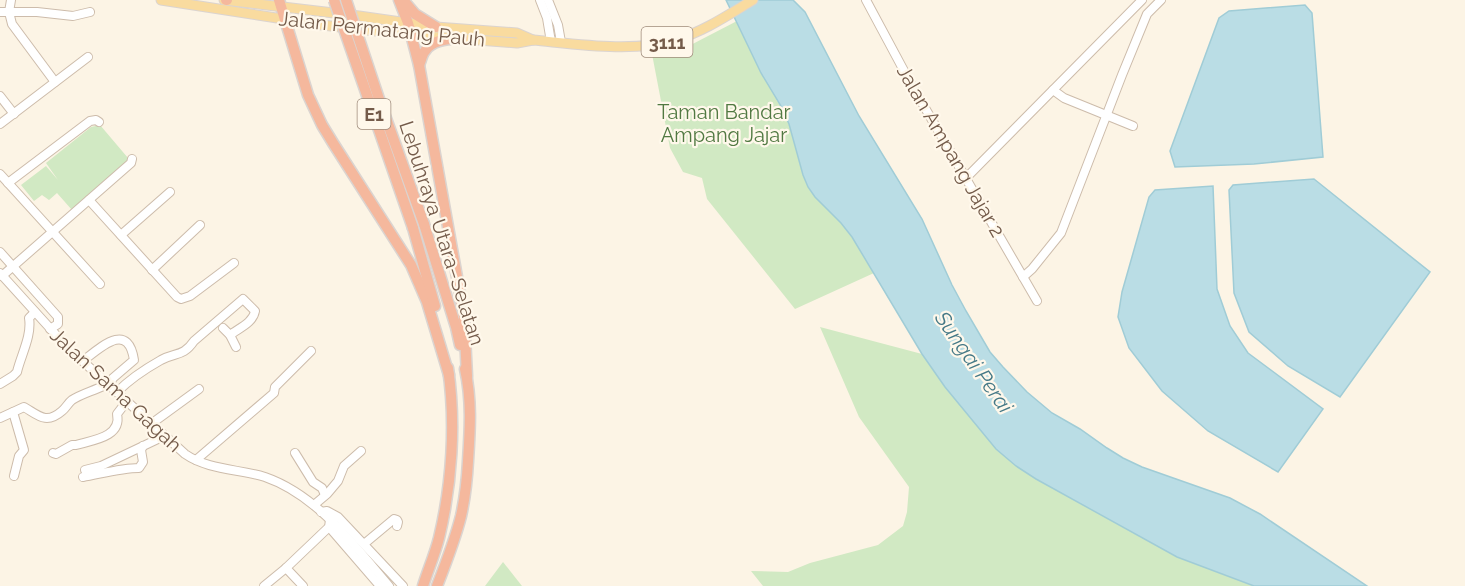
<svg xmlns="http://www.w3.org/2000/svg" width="1465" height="586" viewBox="0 0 1465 586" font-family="Raleway,sans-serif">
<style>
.green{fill:#d1e9c3}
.water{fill:#badde5;stroke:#a0ccd6;stroke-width:1.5}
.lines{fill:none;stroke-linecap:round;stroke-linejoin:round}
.minor-casing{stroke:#cdbcab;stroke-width:10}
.major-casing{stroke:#dbd4d0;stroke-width:11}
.highway-casing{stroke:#dbd4d0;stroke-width:13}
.minor{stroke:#fff;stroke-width:8}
.major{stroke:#f9db9f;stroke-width:9}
.highway{stroke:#f5b89d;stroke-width:10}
.highway-bridge-casing{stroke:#dbd4d0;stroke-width:13;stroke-linecap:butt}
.highway-bridge{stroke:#f5b89d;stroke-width:10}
.labels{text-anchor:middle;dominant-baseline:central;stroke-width:4.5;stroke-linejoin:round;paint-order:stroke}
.shield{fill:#fff8eb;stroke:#9e8a7a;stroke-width:1.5}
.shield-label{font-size:18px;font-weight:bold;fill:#745b4a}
.street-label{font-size:20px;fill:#745b4a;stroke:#fff8eb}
.park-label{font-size:20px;fill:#517942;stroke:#fff8eb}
.water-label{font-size:21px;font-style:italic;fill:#457987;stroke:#fff8eb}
</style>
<rect width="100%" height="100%" fill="#fcf4e5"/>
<g class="green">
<polygon points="737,21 761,73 781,106 789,124 803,175 808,187 815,197 841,223 860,248 874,273 795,309 707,199 702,178 683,172 670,148 652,54 681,50"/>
<polygon points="100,125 128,158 128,162 72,210 57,193 49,200 42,195 34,201 21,185 46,166 58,180 46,163 91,127"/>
<polygon points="820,327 922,354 945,387 996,449 1016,466 1036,479 1177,557 1254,586 763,586 751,571 788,572 810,563 878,545 903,526 907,512 909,487 859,417"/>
<polygon points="503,562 522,586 485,586"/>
</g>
<g class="water">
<polygon points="726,0 793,0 805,12 859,116 922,219 952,285 966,311 990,352 1003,367 1027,392 1052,413 1080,429 1107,448 1123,458 1142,467 1230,498 1260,514 1367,586 1254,586 1177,557 1036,479 1016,466 996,449 945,387 922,354 852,237 841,223 815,197 808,187 803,175 789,124 781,106 761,73"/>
<polygon points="1305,5 1312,13 1323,157 1254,164 1175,167 1170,151 1219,18 1229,11"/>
<polygon points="1314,179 1430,272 1340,397 1288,366 1249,332 1234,293 1229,190 1233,185"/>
<polygon points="1213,186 1217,289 1230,326 1248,353 1323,409 1278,472 1208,431 1162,391 1129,348 1118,317 1122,292 1149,197 1155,190"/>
</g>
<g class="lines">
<defs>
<g id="minor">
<polyline points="11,0 9,12 12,24 55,82"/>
<polyline points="540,0 547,18 551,42"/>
<polyline points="548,0 558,25 561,42"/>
<polyline points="866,0 910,82 1037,301"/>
<polyline points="0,12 37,12 73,16 90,12"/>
<polyline points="1053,90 1064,98 1133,126"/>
<polyline points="0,96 14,114"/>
<polyline points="0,124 88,57"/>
<polyline points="0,174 100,284"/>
<polyline points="966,178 1142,0"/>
<polyline points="8,183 90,121 96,120 99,122"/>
<polyline points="89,200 177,297 181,299 190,296 234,263"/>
<polyline points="121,235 170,192"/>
<polyline points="0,252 58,317 58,324 50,329"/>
<polyline points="152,270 200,225"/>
<path d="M0,273l67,74 118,107c23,16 54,15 80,23 52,18 89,68 124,109"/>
<polyline points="2,276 131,163 132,159"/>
<polyline points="1023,277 1032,269 1061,233 1122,75 1147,14 1161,0"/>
<polyline points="223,328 230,335 236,347"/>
<path d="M83,361c18,-14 45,-40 51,-1l-21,18 -4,7"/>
<path d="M0,384l13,-8 4,-4c4,-17 15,-36 12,-54l6,-6"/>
<path d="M117,392c13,-13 28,-23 44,-32 15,-8 22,-3 33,-19l49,-42 12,12c-2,12 -16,17 -25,24"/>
<polyline points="13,412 24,450 19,456 14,476"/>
<path d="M0,418l24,-11c14,8 22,18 38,4 4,-3 6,-8 10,-11 9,-6 21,-9 31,-14l3,-4"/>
<polyline points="151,424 199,389"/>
<path d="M53,453l3,1 16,-9h4c17,-5 46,-8 41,-31l10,-13"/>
<polyline points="295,453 313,482 322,488 325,495"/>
<polyline points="196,460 274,393 275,387 311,351"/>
<polyline points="85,470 101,466 160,438 163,434"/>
<path d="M83,477c17,-3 39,-9 56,-9l4,-6 -2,-12 2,-4"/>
<polyline points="314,505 327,494 338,481 344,466 361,451"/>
<polyline points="321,512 327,511 338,517 403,586"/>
<polyline points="329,527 380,586"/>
<polyline points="364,544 394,519 397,520 398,522 397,526"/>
<polyline points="286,568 303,586"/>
<polyline points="264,586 286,568 329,527 330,520"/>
</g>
<g id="major">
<path d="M161,0l161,25 90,10 105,8 16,-3c43,4 101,13 142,0 28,-8 53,-25 78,-40"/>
<polyline points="224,0 359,16 436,27 517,33 533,40"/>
</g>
<g id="highway">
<polyline points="226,0 227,0"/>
<polyline points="279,0 308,95 322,125 333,143 411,265 427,302 449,375"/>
<polyline points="399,0 408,23 419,65 464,316 467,376"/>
<polyline points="403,0 415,14 436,27"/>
<path d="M419,65c2,-4 3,-11 6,-14 7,-12 25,-12 37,-13"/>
<polyline points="424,224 456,327 460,345"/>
<polyline points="413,228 435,306"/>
<path d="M423,586c5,-16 12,-32 16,-48 13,-54 17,-115 9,-170"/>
<path d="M437,586c9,-23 18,-46 24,-70 4,-18 6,-36 7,-55 2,-31 4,-61 -3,-92"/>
</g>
</defs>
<use href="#minor" class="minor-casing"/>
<use href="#major" class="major-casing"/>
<use href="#highway" class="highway-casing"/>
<use href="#minor" class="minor"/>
<use href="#major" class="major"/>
<use href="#highway" class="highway"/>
<defs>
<g id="highway-bridge">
<polyline points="334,0 413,228"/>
<polyline points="346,0 379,99 424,224"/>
</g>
</defs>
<use href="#highway-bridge" class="highway-bridge-casing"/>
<use href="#highway-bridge" class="highway-bridge"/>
</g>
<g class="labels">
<g class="shield">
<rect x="641.5" y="27" width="51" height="30" rx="4.5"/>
<rect x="357.5" y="99" width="33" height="30" rx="4.5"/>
</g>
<g class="shield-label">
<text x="667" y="42">3111</text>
<text x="374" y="114">E1</text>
</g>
<g class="street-label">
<text transform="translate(382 29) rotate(6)">Jalan Permatang Pauh</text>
<text transform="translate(951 151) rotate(60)">Jalan Ampang Jajar 2</text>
<text transform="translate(442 233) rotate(72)">Lebuhraya Utara–Selatan</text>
<text transform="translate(116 390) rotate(43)">Jalan Sama Gagah</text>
</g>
<g class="park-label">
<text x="724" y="112">Taman Bandar<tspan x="724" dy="23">Ampang Jajar</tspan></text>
</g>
<g class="water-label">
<text transform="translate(974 362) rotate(55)">Sungai Perai</text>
</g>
</g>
</svg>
